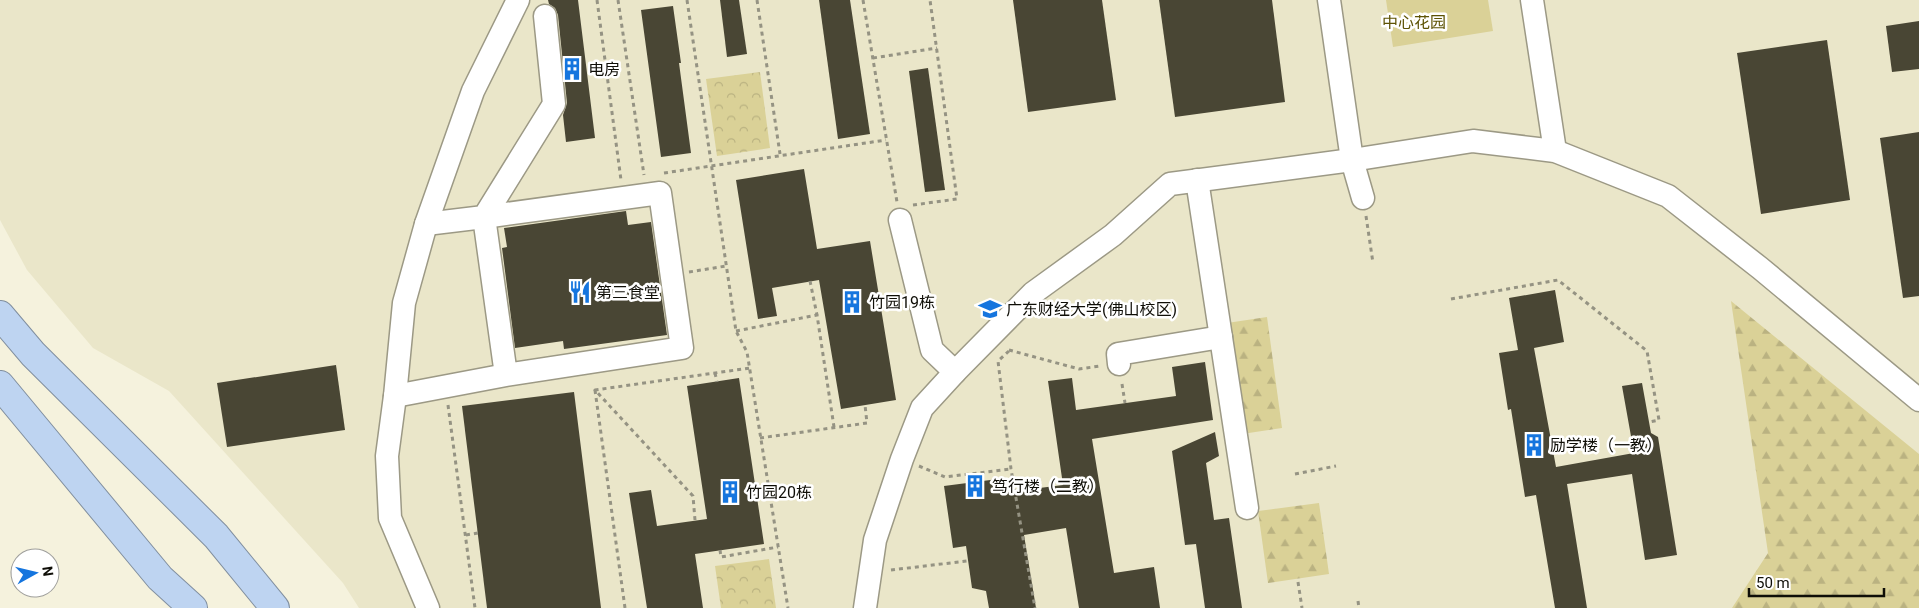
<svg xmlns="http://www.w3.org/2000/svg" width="1919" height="608" viewBox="0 0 1919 608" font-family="Roboto,'Noto Sans SC',sans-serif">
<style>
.built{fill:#eae6c9}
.forest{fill:url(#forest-firs)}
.park{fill:url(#park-crowns)}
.garden{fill:#dad197}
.building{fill:#494634}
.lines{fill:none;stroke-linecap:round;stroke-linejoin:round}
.minor-casing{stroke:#9c9985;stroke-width:25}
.highway-casing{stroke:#818f9f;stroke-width:30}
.path{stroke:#959383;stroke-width:3;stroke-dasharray:4 4;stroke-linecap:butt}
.minor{stroke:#fff;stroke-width:22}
.highway{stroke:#bed4f1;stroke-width:28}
.labels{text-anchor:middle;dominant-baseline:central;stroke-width:5;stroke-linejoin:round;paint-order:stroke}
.park-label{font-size:16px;fill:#5e5305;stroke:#fff}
.poi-label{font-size:16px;fill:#0f0e07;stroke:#fff;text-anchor:start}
</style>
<defs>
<pattern id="forest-firs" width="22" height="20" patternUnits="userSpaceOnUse" patternTransform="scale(1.25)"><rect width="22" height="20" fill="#dad197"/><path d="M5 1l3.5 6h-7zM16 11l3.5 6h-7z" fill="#bab281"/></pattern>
<pattern id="park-crowns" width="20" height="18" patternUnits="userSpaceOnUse" patternTransform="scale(1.25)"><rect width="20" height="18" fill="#dad197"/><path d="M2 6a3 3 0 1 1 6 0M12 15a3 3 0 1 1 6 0" fill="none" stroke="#bab281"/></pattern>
</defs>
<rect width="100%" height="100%" fill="#f5f2dd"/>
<polygon class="built" points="0,0 1919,0 1919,608 359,608 343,583 169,391 93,348 27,270 0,220"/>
<g class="forest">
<polygon points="1731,301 1919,454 1919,608 1732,608 1768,553"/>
<polygon points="1267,317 1282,428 1242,434 1227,323"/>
<polygon points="1319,503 1329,574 1268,583 1258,511"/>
</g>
<g class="park">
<polygon points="760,72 770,148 717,156 706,79"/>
<polygon points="769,559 776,608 721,608 715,566"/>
</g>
<polygon class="garden" points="1386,0 1488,0 1493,31 1393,47"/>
<g class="building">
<polygon points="548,0 578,0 595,138 566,142 563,115 567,103 558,15 555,8 549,4"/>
<polygon points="720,0 739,0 747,54 727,57"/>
<polygon points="819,0 850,0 870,134 838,139"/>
<polygon points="1013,0 1102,0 1116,100 1028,112"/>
<polygon points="1159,0 1272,0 1285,102 1175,117"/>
<polygon points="673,6 681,63 679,63 691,153 661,157 641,10"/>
<polygon points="1919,21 1919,69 1892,72 1886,26"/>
<polygon points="1827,40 1850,200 1761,214 1737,53"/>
<polygon points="928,68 945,190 925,192 909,71"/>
<polygon points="1919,132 1919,296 1903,298 1880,138"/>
<polygon points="804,169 817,249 870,241 896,400 841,409 819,280 772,288 777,316 758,319 736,180"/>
<polygon points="626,211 628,225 651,222 667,335 564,349 563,341 515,348 502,248 507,247 504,228"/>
<polygon points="1555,290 1564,342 1534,348 1556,467 1634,453 1622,386 1642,383 1651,433 1658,437 1677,555 1645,560 1632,474 1567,484 1587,608 1555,608 1536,495 1525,497 1511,409 1508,410 1499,353 1518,350 1509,298"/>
<polygon points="1205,362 1213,420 1092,439 1114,573 1154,567 1160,608 1079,608 1066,528 1024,535 1036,608 989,608 986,591 972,588 966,546 953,548 944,486 998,479 1001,493 1063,485 1048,381 1072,378 1076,410 1176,396 1172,367"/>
<polygon points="336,365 345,430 227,447 217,383"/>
<polygon points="739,378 764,544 695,554 703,608 647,608 629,493 651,490 657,526 707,519 687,386"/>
<polygon points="574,392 601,608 487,608 462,406"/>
<polygon points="1215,432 1219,456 1206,463 1214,520 1229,518 1242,608 1205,608 1196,544 1185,545 1172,451"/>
</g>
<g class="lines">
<defs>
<g id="minor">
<polyline points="1329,0 1352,160 1363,198"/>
<polyline points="1532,0 1555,151"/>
<polyline points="1197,180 1247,508"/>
<polyline points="900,220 932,350 955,372"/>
<polyline points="426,224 484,217 554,104 545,16"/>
<polyline points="1119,364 1118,354 1221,337"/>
<polyline points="395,396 506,375 484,217 660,193 682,348 506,375"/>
<polyline points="428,608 390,518 387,456 395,396 404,303 426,224 473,91 518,0"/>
<polyline points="865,608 875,540 902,459 922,408 955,372 1033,293 1113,235 1170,184 1352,160 1473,141 1555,151 1668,196 1760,268 1919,400"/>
</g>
<g id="highway">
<polyline points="0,315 33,354 216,536 275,608"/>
<polyline points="0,385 160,578 193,608"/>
</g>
</defs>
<use href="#minor" class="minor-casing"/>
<use href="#highway" class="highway-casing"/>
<g class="path">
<polyline points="597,0 621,180"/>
<polyline points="618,0 644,175"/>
<polyline points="687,0 736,331 747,352 788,608"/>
<polyline points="757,0 780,154"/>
<polyline points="863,0 897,202"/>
<polyline points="873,58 937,48"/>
<polyline points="664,173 886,140"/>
<polyline points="913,205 957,199 930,0"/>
<polyline points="1366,216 1373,263"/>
<polyline points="689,272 726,266"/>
<polyline points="810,281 817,315"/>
<polyline points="1451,299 1558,280 1647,351 1659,420 1649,422"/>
<polyline points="736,331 817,315 834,427"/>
<polyline points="1009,350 1079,369 1100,366"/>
<polyline points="1009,351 998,361 1011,469 1035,608"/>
<polyline points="715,373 717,382"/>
<polyline points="1122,384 1125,403"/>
<polyline points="595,390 625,608"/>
<polyline points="448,405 475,608"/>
<polyline points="760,438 867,423 865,405"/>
<polyline points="919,466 945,477 1011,469"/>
<polyline points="1295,474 1336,466"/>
<polyline points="695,520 693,496 595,390 750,368"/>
<polyline points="466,535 478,533"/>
<polyline points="720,550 721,557 778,547"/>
<polyline points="891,570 967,561"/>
<polyline points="1298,582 1302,608"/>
<polyline points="1358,601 1359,608"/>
</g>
<use href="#minor" class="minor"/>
<use href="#highway" class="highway"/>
</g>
<defs>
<symbol id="building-bare" viewBox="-9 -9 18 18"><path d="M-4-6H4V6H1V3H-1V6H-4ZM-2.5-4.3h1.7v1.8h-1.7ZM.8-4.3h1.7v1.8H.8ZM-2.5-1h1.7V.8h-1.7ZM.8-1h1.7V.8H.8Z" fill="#1575de" stroke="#fff" stroke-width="2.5" paint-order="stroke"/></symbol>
<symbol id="restaurant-bare" viewBox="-9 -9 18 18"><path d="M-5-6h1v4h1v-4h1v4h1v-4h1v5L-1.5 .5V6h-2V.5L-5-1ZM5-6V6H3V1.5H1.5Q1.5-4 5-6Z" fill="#1575de" stroke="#fff" stroke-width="2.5" paint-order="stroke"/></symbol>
<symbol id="university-bare" viewBox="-9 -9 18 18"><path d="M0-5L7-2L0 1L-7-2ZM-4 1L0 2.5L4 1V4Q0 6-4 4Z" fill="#1575de" stroke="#fff" stroke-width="2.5" paint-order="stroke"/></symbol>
</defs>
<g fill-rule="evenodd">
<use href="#building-bare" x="556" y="53" width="32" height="32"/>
<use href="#restaurant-bare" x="564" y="276" width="32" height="32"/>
<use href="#building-bare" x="836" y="286" width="32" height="32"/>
<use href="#university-bare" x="974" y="293" width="32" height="32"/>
<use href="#building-bare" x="1518" y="429" width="32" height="32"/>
<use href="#building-bare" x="959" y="470" width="32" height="32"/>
<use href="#building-bare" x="714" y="476" width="32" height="32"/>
</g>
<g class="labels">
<g class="park-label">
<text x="1414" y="22">中心花园</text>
</g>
<g class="poi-label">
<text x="588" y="69">电房</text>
<text x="596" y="292">第三食堂</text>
<text x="869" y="302">竹园19栋</text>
<text x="1006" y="309">广东财经大学(佛山校区)</text>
<text x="1550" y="445">励学楼（一教）</text>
<text x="992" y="486">笃行楼（二教）</text>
<text x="746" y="492">竹园20栋</text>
</g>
</g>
<g transform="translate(35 573) rotate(82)"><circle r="24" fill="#ffffff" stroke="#9f9f9c"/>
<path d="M0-4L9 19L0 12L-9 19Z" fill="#1575de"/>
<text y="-8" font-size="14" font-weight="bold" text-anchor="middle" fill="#0f0e07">N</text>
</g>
<path d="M1749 588v8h135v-8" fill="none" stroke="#0f0e07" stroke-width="2.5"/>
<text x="1756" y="588" font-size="15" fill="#0f0e07" stroke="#ffffff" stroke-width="4" paint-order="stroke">50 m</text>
</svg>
